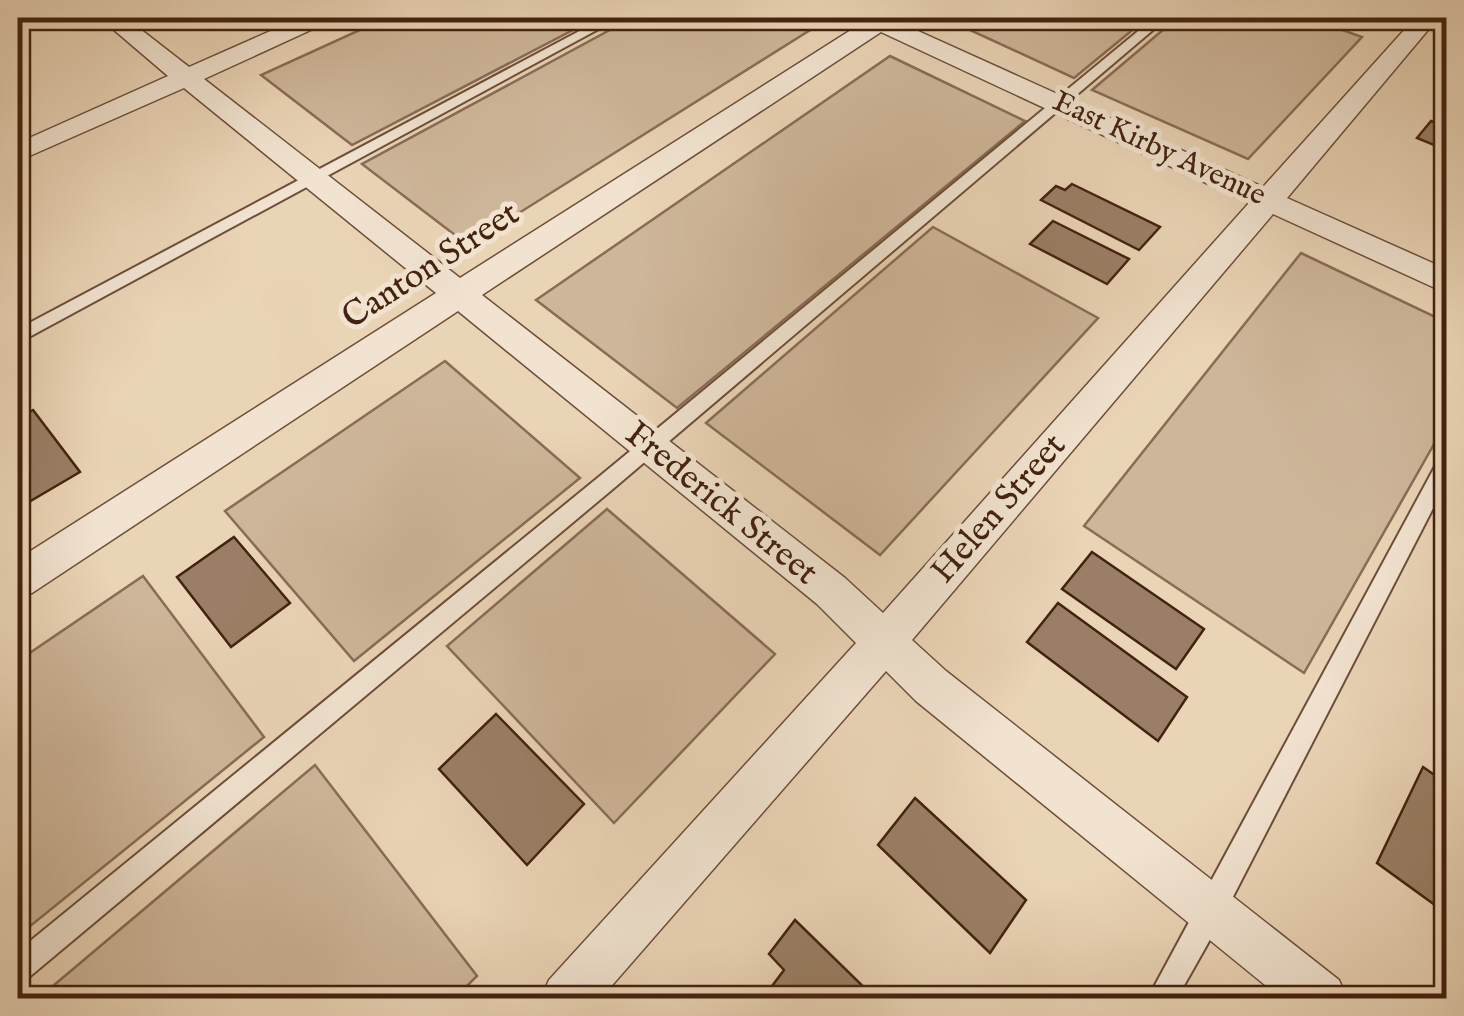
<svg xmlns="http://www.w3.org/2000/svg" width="1464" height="1016" viewBox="0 0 1464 1016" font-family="'IM FELL English',serif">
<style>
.green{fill:#ceb69a;stroke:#886c54;stroke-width:2.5}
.building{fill:#9a7f66;stroke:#43220f;stroke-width:2.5}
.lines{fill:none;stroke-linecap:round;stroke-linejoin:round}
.lane-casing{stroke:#6d4e39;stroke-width:4}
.street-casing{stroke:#6d4e39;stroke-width:3}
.lane{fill:#f1e3d0;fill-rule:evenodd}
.street{fill:#f1e3d0;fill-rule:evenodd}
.labels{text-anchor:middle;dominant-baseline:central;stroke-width:10;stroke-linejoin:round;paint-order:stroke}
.far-street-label{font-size:30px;fill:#43220f;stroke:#f1e3d0}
.street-label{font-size:35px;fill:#43220f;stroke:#f1e3d0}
</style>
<rect width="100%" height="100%" fill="#ead4b6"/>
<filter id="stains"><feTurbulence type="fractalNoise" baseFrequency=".002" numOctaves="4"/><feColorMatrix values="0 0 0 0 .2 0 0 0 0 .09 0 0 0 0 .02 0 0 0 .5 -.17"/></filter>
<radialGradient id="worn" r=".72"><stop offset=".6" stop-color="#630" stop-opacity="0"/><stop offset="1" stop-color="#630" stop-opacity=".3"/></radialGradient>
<g class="green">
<polygon points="386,18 596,18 352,145 261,75"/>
<polygon points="632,18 813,18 823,22 468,245 362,164"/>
<polygon points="944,18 1147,18 1074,78"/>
<polygon points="1177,18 1309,18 1362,37 1248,159 1092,90"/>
<polygon points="890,56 1025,121 677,408 536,300"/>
<polygon points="933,227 1098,318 880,555 706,423"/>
<polygon points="1301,253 1446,322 1446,423 1304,673 1084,526"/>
<polygon points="445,361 580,478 354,661 225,511"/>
<polygon points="607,509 775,654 614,823 447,646"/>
<polygon points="143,576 264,737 18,936 18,661"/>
<polygon points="315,765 477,976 455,998 52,998 47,991"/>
</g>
<g class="building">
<polygon points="1431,121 1446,127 1446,150 1417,138"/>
<polygon points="1072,184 1160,227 1139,250 1041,200 1056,186 1065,190"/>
<polygon points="1053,221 1129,259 1107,284 1030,244"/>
<polygon points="33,410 80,472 22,506 18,499 18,418"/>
<polygon points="234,537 290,603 231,647 177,577"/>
<polygon points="1092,552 1204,629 1176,669 1062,589"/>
<polygon points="1058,603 1187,697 1158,741 1027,642"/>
<polygon points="496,714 584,804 527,865 439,769"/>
<polygon points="1423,767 1446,783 1446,913 1377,863"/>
<polygon points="915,798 1026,900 990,953 878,845"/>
<polygon points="795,920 875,998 763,998 784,970 769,954"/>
</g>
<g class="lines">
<defs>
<g id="lane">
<polygon points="604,18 619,18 18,343 18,329"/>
<polygon points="1154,18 1167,18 614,488 28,978 18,981 18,951 600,476"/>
<polygon points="1446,457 1446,483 1221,920 1177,998 1148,998 1439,459"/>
</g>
<path id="street" d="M100,18h26l63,49 111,-49h29l-3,5 -122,56 256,199 402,-255 -3,-5h38l-1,3 367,166 152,-169h23l-151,180 159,71v24l-173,-79 -361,426 34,31 393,309 8,18h-66l-365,-297 -30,-30 -285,327h-60l8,-18 307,-337 -39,-39 -359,-293 -426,282 -14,5v-39l418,-266 -252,-205 -166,73v-18l150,-67zM881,32l368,171 -366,410 -38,-35 -363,-283z"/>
</defs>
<use href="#lane" class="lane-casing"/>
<use href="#street" class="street-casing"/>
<use href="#lane" class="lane"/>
<use href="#street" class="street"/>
</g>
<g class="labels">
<g class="far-street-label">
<text transform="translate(1159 149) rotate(25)">East Kirby Avenue</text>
</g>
<g class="street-label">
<text transform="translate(431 266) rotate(-33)">Canton Street</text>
<text transform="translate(721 504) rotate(39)">Frederick Street</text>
<text transform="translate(999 509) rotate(-49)">Helen Street</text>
</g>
</g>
<rect width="1464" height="1016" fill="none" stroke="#ead4b6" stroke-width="60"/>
<rect x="20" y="20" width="1424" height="976" fill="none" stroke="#43220f" stroke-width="5"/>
<rect x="30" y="30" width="1404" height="956" fill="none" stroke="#43220f" stroke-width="2.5"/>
<rect width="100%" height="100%" filter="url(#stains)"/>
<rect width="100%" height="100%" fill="url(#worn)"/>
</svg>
